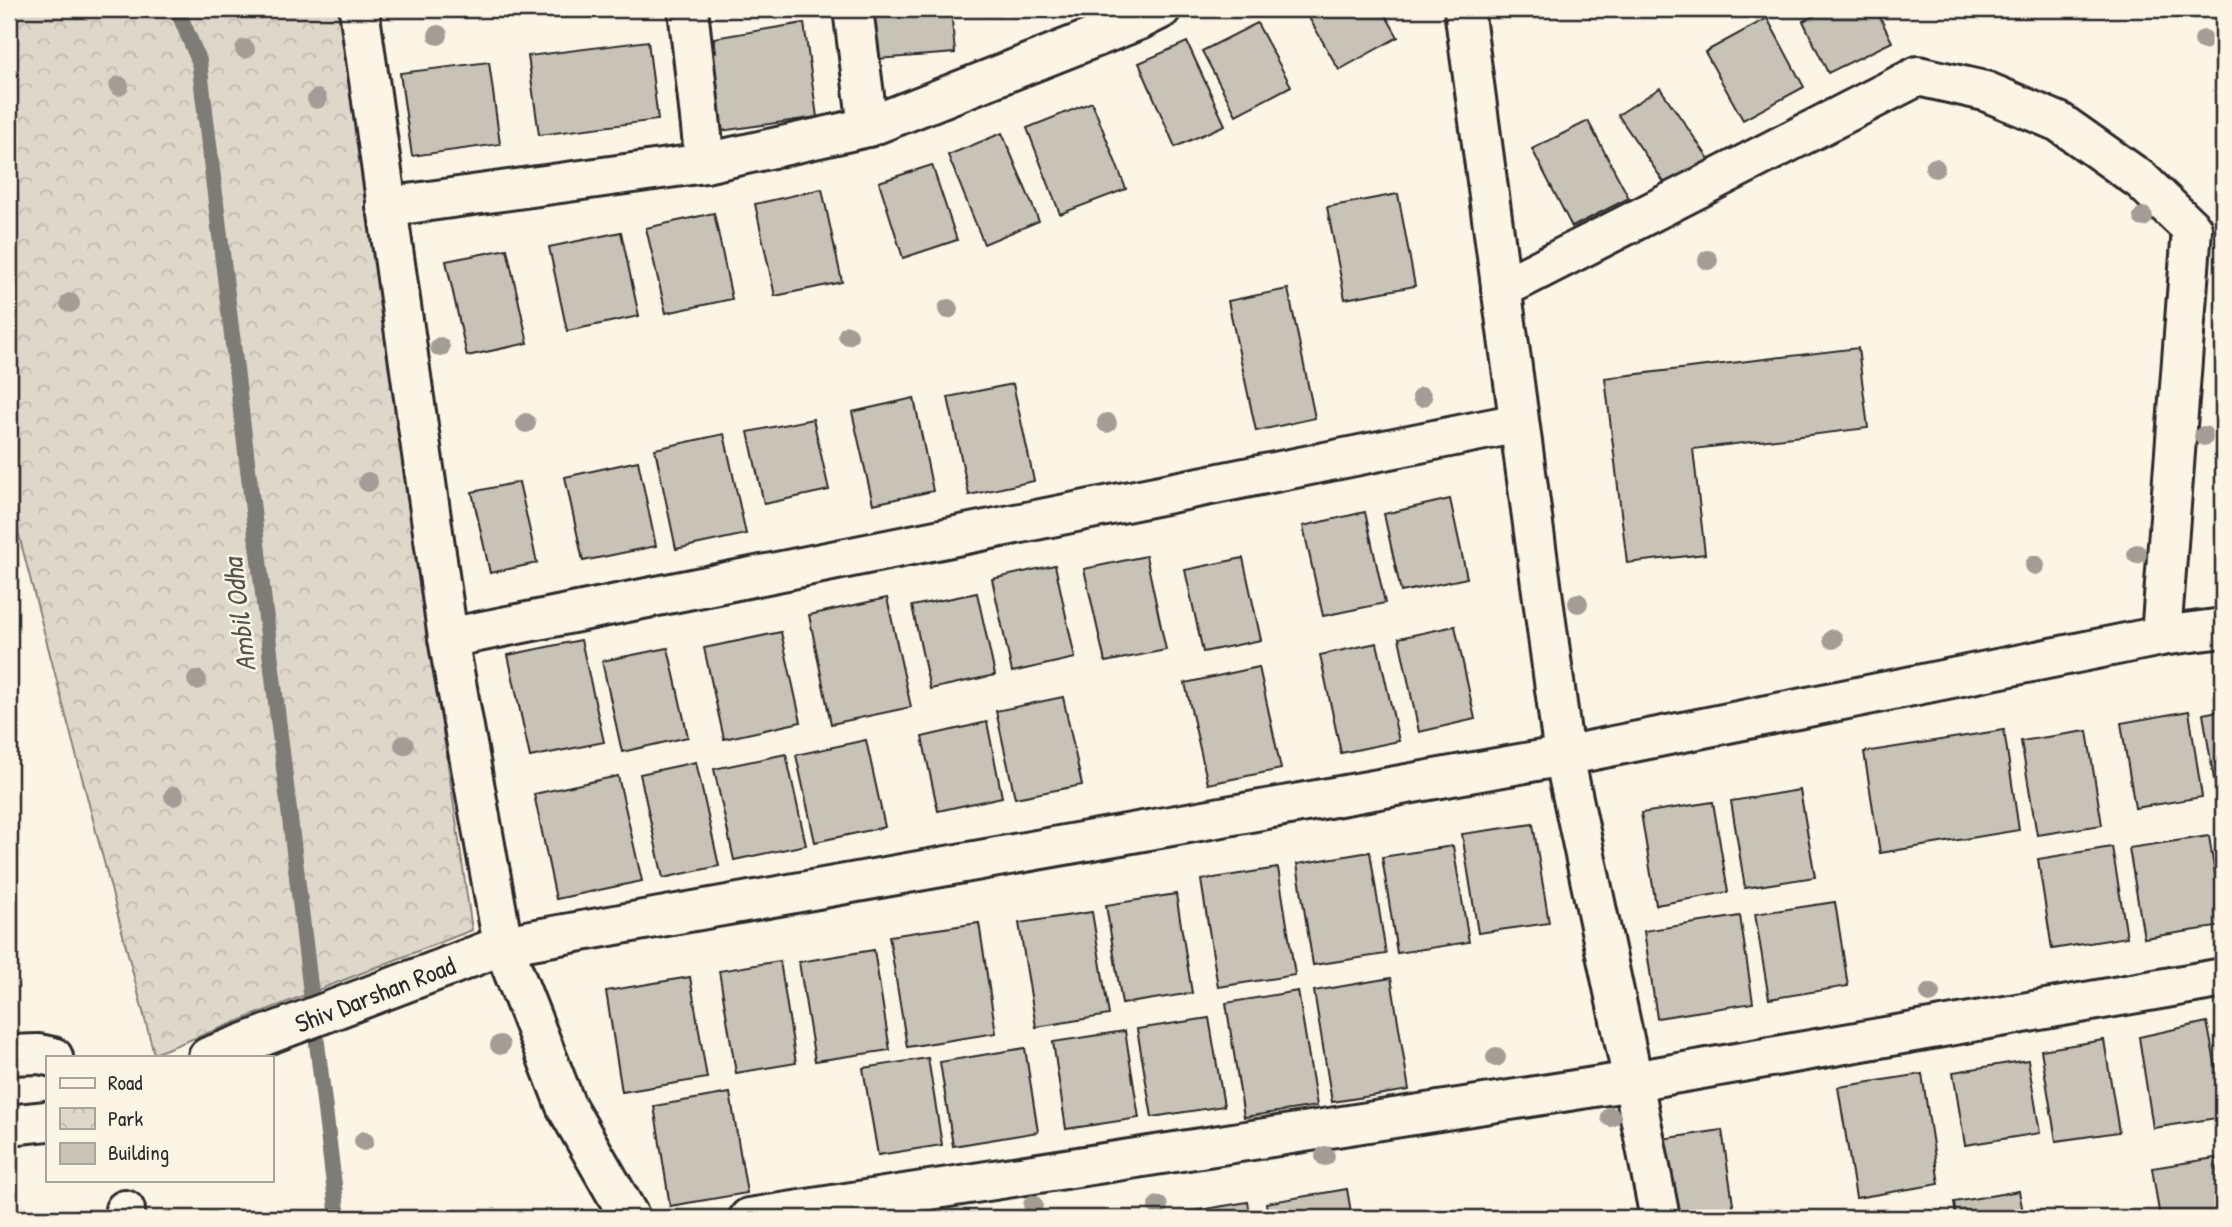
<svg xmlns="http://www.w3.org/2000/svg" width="2232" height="1227" viewBox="0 0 2232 1227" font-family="'Patrick Hand',sans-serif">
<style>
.park{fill:url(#park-crowns);stroke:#84827a;stroke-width:2}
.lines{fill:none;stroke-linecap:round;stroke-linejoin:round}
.stream{stroke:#7d7b74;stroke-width:16}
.building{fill:#c8c3b7;stroke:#2b2b2b;stroke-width:2}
.minor-casing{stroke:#2b2b2b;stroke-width:44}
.tertiary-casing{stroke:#2b2b2b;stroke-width:44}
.minor{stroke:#fcf5e5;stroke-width:38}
.tertiary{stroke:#fcf5e5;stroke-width:38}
.tree{fill:#a29e95}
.labels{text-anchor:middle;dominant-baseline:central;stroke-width:5;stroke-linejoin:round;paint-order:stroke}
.street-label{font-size:26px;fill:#2b2b2b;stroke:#fcf5e5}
.water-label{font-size:28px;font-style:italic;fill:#545350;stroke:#fcf5e5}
</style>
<defs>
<pattern id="park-crowns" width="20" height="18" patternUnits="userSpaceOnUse" patternTransform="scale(1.75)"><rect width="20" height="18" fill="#ded8ca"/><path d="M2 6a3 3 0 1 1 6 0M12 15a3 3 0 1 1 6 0" fill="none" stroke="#bfbaae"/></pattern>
</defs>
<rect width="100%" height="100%" fill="#fcf5e5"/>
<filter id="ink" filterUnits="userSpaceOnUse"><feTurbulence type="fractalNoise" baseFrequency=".0143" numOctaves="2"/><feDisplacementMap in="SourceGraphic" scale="14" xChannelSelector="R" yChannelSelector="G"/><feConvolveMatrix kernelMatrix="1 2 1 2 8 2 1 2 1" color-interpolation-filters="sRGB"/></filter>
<g filter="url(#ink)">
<polygon class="park" points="9,9 338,9 472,930 154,1054 9,497"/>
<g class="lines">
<polyline class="stream" points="177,9 199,61 338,1218"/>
</g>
<g class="building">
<polygon points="874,9 951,9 955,53 877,59"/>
<polygon points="983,9 1073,9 984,15"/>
<polygon points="1304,9 1382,9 1398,37 1339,70"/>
<polygon points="1829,9 1876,9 1892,42 1828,73 1803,21"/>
<polygon points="1767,18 1804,87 1743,120 1705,52"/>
<polygon points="804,23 817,117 721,131 701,63 716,52 714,38"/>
<polygon points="1257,23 1291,86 1236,115 1202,51"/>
<polygon points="648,41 658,120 539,135 528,56"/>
<polygon points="1187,42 1225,125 1175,147 1139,63"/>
<polygon points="489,62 500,144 412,156 400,73"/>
<polygon points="1660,88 1709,159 1668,188 1618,115"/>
<polygon points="1092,102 1126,189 1060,214 1027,128"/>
<polygon points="1588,121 1629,198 1572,227 1532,149"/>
<polygon points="1002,133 1039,221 984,244 948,155"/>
<polygon points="932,165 957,240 903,258 879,182"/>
<polygon points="822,189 842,282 775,296 755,204"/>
<polygon points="1398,194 1415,286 1345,299 1327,207"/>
<polygon points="714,213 732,299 666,313 646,228"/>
<polygon points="621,232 639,316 567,331 549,247"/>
<polygon points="507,249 528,343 467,356 446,261"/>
<polygon points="1288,289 1315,418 1256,431 1228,301"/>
<polygon points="1858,348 1868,428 1693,449 1705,554 1627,563 1605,378"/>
<polygon points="1013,384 1034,481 969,495 948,397"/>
<polygon points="914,398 933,491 873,504 852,412"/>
<polygon points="813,419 829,490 764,504 748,432"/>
<polygon points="724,434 746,534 676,549 655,449"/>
<polygon points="638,461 656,546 583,561 565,477"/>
<polygon points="519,482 537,563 490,573 472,492"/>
<polygon points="1450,499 1467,578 1401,592 1384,514"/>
<polygon points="1365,512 1385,603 1323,616 1303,526"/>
<polygon points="1146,556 1166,650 1105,662 1084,569"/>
<polygon points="1243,558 1261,640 1203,652 1185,570"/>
<polygon points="1055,565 1075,658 1012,672 992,579"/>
<polygon points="977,593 995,675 930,689 912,606"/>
<polygon points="887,598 911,707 831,724 809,615"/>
<polygon points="1455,626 1475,719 1419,732 1399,638"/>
<polygon points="781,632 801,722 724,739 704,648"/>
<polygon points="581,640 604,742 530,757 508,655"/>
<polygon points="1377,643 1399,741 1341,753 1320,655"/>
<polygon points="668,648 688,737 622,752 602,661"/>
<polygon points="1259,667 1281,769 1208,784 1185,683"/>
<polygon points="1063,697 1082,785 1015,798 996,711"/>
<polygon points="2223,710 2223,790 2216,791 2203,714"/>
<polygon points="2189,711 2202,797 2135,808 2121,723"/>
<polygon points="987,722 1002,797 938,811 922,737"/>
<polygon points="2004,730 2019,830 1880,853 1864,752"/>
<polygon points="2087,731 2102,825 2037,835 2021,741"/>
<polygon points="866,740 885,827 815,842 796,755"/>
<polygon points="786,754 806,845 734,860 714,769"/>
<polygon points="696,762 719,866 663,878 640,774"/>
<polygon points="618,776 642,881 556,899 534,794"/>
<polygon points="1800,790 1815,877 1745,888 1731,801"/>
<polygon points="1713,802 1728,892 1656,905 1641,813"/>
<polygon points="1533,824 1549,923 1478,933 1462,834"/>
<polygon points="2209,836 2223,926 2144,938 2129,848"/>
<polygon points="1453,846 1469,942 1397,953 1382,857"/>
<polygon points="2112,847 2127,937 2052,949 2038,859"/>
<polygon points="1370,852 1386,954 1313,965 1297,864"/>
<polygon points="1278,868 1295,975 1218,987 1201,880"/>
<polygon points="1176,894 1192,993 1122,1004 1106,905"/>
<polygon points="1835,902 1848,986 1769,999 1755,914"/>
<polygon points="1092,912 1109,1015 1036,1027 1019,923"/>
<polygon points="1740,916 1753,1003 1657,1018 1644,931"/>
<polygon points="979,923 996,1033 907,1047 889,936"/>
<polygon points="874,950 890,1050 815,1061 799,962"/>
<polygon points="780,961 796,1063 736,1073 719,971"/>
<polygon points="690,977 707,1078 622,1092 606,991"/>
<polygon points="1391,978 1409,1090 1332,1102 1314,991"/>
<polygon points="1298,991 1317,1106 1244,1117 1226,1003"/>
<polygon points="1209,1018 1224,1106 1152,1117 1137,1029"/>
<polygon points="2207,1022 2223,1103 2223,1117 2153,1128 2139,1037"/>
<polygon points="1125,1031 1139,1118 1066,1129 1053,1042"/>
<polygon points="2104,1040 2119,1132 2056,1141 2041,1050"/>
<polygon points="1025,1048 1038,1132 953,1146 940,1062"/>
<polygon points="928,1058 942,1145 878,1155 863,1068"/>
<polygon points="2028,1060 2040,1133 1965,1145 1953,1072"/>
<polygon points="1922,1074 1939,1184 1856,1198 1838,1087"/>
<polygon points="730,1093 747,1193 670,1206 654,1106"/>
<polygon points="1722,1130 1735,1217 1668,1218 1655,1140"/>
<polygon points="2215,1158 2223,1218 2160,1218 2152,1168"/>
<polygon points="1347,1189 1352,1218 1268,1218 1266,1203"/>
<polygon points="2019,1191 2024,1218 1956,1218 1954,1202"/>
<polygon points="1248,1202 1251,1218 1169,1218 1169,1215"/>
<polygon points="9,1208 64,1209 64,1218 9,1218"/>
</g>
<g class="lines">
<defs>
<g id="minor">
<polyline points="688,9 705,163"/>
<polyline points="853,9 868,127"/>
<polyline points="1464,9 1564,756 1633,1081 1660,1218"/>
<polyline points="386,207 705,163 868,127 1139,20 1161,9"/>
<polyline points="1501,289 1918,76 1985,91 2059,122 2141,180 2192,229 2161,636"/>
<polyline points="448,638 1519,423"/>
<polyline points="449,966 503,945 1564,756 2161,636 2223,628"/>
<polyline points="125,1218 125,1210"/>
<polyline points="749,1218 1633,1081 2223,978"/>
</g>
<g id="tertiary">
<polyline points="359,9 448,638 503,945 566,1106 630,1218"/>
<polyline points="9,1055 39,1054 53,1057"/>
<polyline points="208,1057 449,966"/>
<polyline points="9,1125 47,1121"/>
</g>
</defs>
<use href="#minor" class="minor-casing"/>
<use href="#tertiary" class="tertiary-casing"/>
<use href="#minor" class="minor"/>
<use href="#tertiary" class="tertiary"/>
</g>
<g class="tree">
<circle cx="438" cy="35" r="10"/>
<circle cx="2204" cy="40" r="10"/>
<circle cx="245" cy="49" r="10"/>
<circle cx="119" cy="86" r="10"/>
<circle cx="317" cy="99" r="10"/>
<circle cx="1935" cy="168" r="10"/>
<circle cx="2143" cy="217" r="10"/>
<circle cx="1708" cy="260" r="10"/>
<circle cx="70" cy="303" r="10"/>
<circle cx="948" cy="309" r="10"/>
<circle cx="848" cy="335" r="10"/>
<circle cx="440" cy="347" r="10"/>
<circle cx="1422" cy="397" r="10"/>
<circle cx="526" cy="423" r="10"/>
<circle cx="1107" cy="423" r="10"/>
<circle cx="2204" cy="436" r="10"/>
<circle cx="368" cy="482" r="10"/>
<circle cx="2137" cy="554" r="10"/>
<circle cx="2035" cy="565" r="10"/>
<circle cx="1578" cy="603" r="10"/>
<circle cx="1833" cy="639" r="10"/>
<circle cx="197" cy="680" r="10"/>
<circle cx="404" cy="745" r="10"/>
<circle cx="174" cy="796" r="10"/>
<circle cx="1930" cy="993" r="10"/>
<circle cx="500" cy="1045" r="10"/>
<circle cx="1496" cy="1057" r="10"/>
<circle cx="1611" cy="1117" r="10"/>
<circle cx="364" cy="1141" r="10"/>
<circle cx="1325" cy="1156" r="10"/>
<circle cx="1033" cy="1205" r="10"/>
<circle cx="1158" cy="1206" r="10"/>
</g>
</g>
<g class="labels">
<g class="street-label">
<text transform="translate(375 994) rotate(-21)">Shiv Darshan Road</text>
</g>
<g class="water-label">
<text transform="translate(239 615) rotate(-97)">Ambil Odha</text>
</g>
</g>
<rect width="2232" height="1227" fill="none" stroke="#fcf5e5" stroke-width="35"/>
<rect x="18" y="18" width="2197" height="1192" fill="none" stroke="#2b2b2b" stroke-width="2.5" filter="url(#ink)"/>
<rect x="46" y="1056" width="228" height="126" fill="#fcf5e5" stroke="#a8a49b" stroke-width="2"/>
<rect x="60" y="1078" width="35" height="10" fill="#fcf5e5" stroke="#a8a49b" stroke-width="2"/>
<text x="108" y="1090" font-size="21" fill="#2b2b2b">Road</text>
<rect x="60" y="1108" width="35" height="21" fill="url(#park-crowns)" stroke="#a8a49b" stroke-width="2"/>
<text x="108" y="1126" font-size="21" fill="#2b2b2b">Park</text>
<rect x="60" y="1143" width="35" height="21" fill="#c8c3b7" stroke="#a8a49b" stroke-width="2"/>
<text x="108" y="1160" font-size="21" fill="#2b2b2b">Building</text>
</svg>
